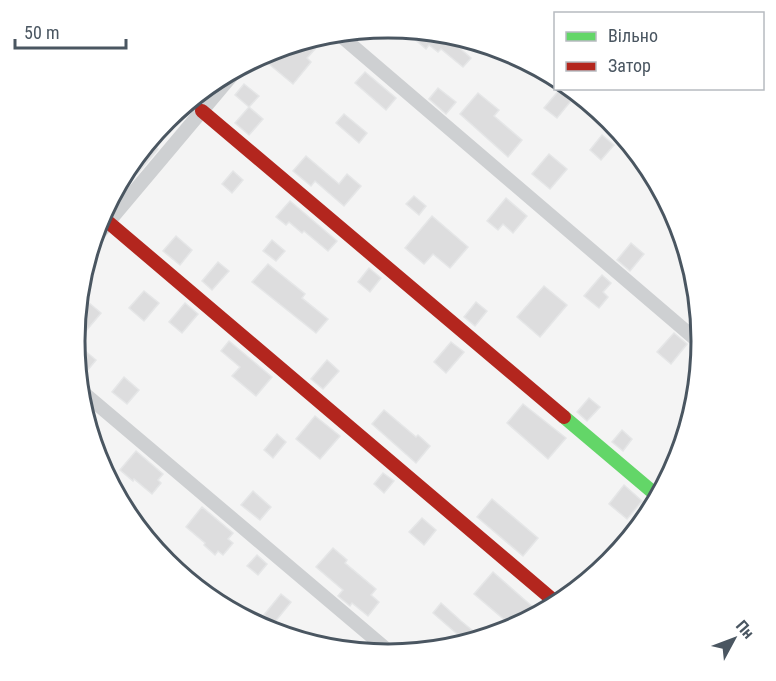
<svg xmlns="http://www.w3.org/2000/svg" width="776" height="681" viewBox="0 0 776 681" font-family="'Roboto Condensed',sans-serif">
<style>
.building{fill:#ddddde;stroke:#e5e6e7;stroke-width:1.5}
.lines{fill:none;stroke-linecap:round;stroke-linejoin:round}
.street{stroke:#ced0d2;stroke-width:14}
.fast{stroke:#63d668;stroke-width:14}
.jam{stroke:#b3261e;stroke-width:14}
.rim{fill:none;stroke:#4a5661;stroke-width:3}
</style>
<rect width="100%" height="100%" fill="#f4f4f4"/>
<g class="building">
<polygon points="404,30 449,39 471,58 463,67 441,49 438,52 429,45 426,49"/>
<polygon points="323,40 307,58 311,62 293,84 269,64 284,48"/>
<polygon points="365,72 396,98 386,110 355,83"/>
<polygon points="244,84 259,96 249,107 235,95"/>
<polygon points="438,88 456,102 446,114 429,99"/>
<polygon points="561,88 564,88 575,96 557,118 544,108"/>
<polygon points="478,93 499,110 494,116 522,140 508,157 460,114"/>
<polygon points="249,107 263,119 249,135 235,123"/>
<polygon points="344,114 367,133 359,143 336,123"/>
<polygon points="602,135 614,145 601,160 590,150"/>
<polygon points="151,142 158,149 137,174 132,170"/>
<polygon points="549,154 567,169 550,189 532,174"/>
<polygon points="306,156 339,184 347,174 361,186 344,206 315,181 311,186 293,171"/>
<polygon points="233,171 243,180 232,193 222,184"/>
<polygon points="414,196 426,206 419,215 406,204"/>
<polygon points="506,198 527,216 513,233 503,224 498,230 487,221"/>
<polygon points="290,201 337,241 328,251 304,231 302,233 289,222 286,225 276,217"/>
<polygon points="432,216 468,247 450,268 433,254 424,264 405,248"/>
<polygon points="176,236 192,250 180,265 163,251"/>
<polygon points="272,240 285,251 276,261 263,251"/>
<polygon points="631,243 644,254 630,271 617,260"/>
<polygon points="218,262 229,271 212,290 202,281"/>
<polygon points="268,264 305,294 302,298 328,319 316,333 252,282"/>
<polygon points="369,268 381,278 370,292 358,282"/>
<polygon points="602,275 611,283 603,292 608,297 599,308 584,296"/>
<polygon points="544,286 567,305 540,337 517,317"/>
<polygon points="144,291 159,303 144,321 129,308"/>
<polygon points="83,298 101,313 75,344 75,340"/>
<polygon points="476,302 487,311 475,326 464,317"/>
<polygon points="185,303 198,314 182,333 169,322"/>
<polygon points="674,333 687,344 671,364 657,352"/>
<polygon points="229,341 272,377 256,396 232,376 240,367 221,351"/>
<polygon points="451,342 464,352 446,373 434,362"/>
<polygon points="84,350 96,360 82,377 78,357"/>
<polygon points="327,360 339,371 323,389 311,379"/>
<polygon points="124,377 139,390 127,404 112,392"/>
<polygon points="589,398 600,407 587,421 577,412"/>
<polygon points="523,404 566,438 548,459 507,423"/>
<polygon points="384,410 416,437 418,435 430,446 416,463 372,424"/>
<polygon points="315,416 340,436 320,459 296,439"/>
<polygon points="622,430 632,439 623,451 612,442"/>
<polygon points="277,434 286,442 273,458 264,450"/>
<polygon points="136,451 163,474 158,480 161,483 152,494 134,479 133,481 120,470"/>
<polygon points="383,473 394,481 384,493 374,484"/>
<polygon points="624,485 642,501 627,519 609,504"/>
<polygon points="253,491 271,507 260,520 241,505"/>
<polygon points="492,499 538,538 523,556 477,517"/>
<polygon points="202,507 233,533 228,539 233,543 223,555 218,551 215,555 204,545 205,543 186,527"/>
<polygon points="422,518 436,530 424,545 409,532"/>
<polygon points="333,548 347,560 345,563 376,589 371,595 379,602 368,616 352,603 350,606 338,596 343,590 316,567"/>
<polygon points="257,555 267,564 258,575 247,566"/>
<polygon points="493,572 534,608 526,618 513,627 474,594"/>
<polygon points="281,594 291,602 274,623 264,615"/>
<polygon points="441,603 461,621 479,636 463,639 433,613"/>
</g>
<g class="lines">
<g class="street">
<polyline points="341,36 701,344"/>
<polyline points="95,238 233,74"/>
<polyline points="85,394 391,653"/>
</g>
<polyline class="fast" points="564,417 655,494"/>
<g class="jam">
<polyline points="202,111 564,417"/>
<polyline points="108,222 553,600"/>
</g>
</g>
<path d="M0 0H776V681H0ZM85 341a303 303 0 1 1 606 0a303 303 0 1 1-606 0Z" fill="#fff" fill-rule="evenodd"/>
<path class="rim" d="M85 341a303 303 0 1 1 606 0a303 303 0 1 1-606 0Z"/>
<rect x="554" y="12" width="210" height="78" fill="#ffffff" stroke="#b7bbc0" stroke-width="1.5"/>
<rect x="566" y="32" width="30" height="9" fill="#63d668" stroke="#b7bbc0" stroke-width="1.5"/>
<text x="608" y="42" font-size="18" fill="#4a5661">Вільно</text>
<rect x="566" y="62" width="30" height="9" fill="#b3261e" stroke="#b7bbc0" stroke-width="1.5"/>
<text x="608" y="72" font-size="18" fill="#4a5661">Затор</text>
<g transform="translate(734 639) rotate(49)" stroke="#ffffff" stroke-width="4.5" paint-order="stroke">
<path d="M0-4.5L10 22L0 15L-10 22Z" fill="#4a5661"/>
<text y="-9" font-size="16" font-weight="bold" text-anchor="middle" fill="#4a5661">Пн</text>
</g>
<path d="M15 39v9h111v-9" fill="none" stroke="#4a5661" stroke-width="3"/>
<text x="24" y="39" font-size="18" fill="#4a5661" stroke="#ffffff" stroke-width="4.5" paint-order="stroke">50 m</text>
</svg>
